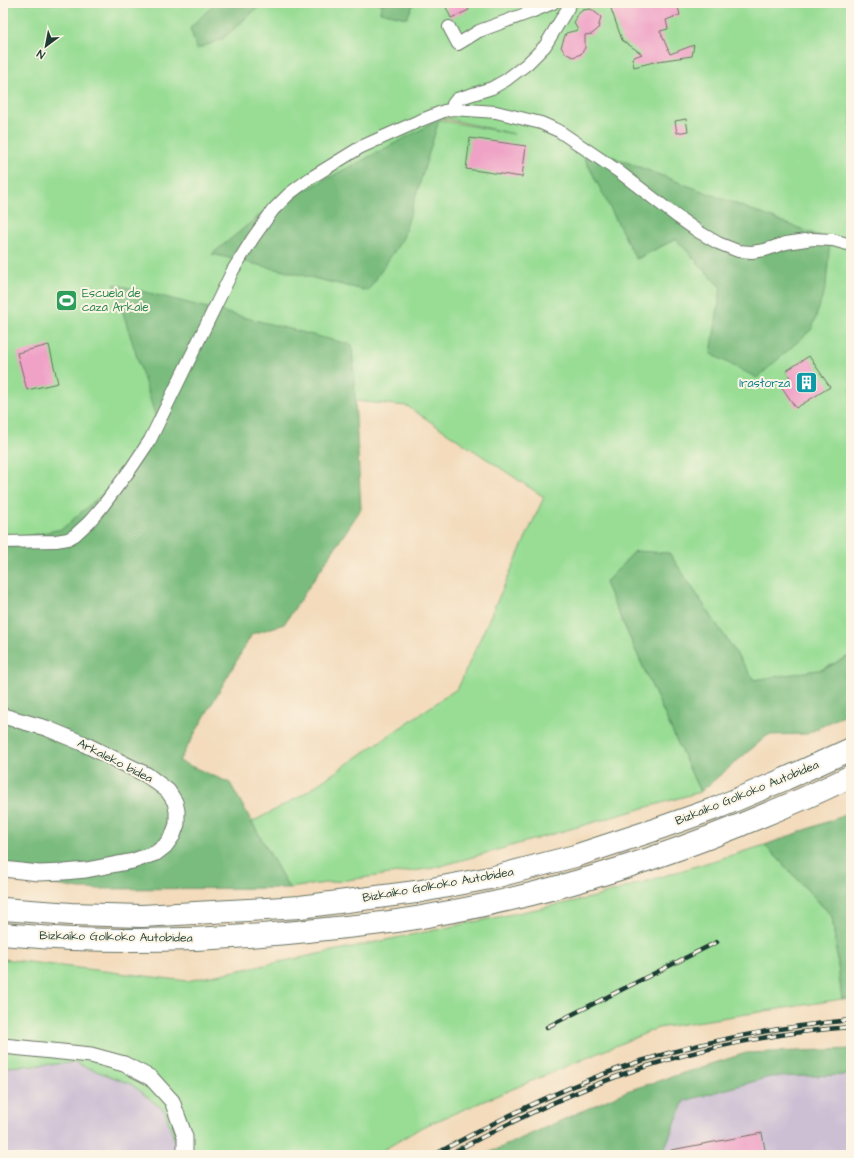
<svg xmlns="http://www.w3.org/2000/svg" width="854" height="1158" viewBox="0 0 854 1158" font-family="'Architects Daughter',sans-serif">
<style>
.industrial{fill:#ccbfd4}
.green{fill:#99dd95;stroke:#5c8d64;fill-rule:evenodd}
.forest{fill:#7abc7e;stroke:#4c7c59}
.building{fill:#efa2c6}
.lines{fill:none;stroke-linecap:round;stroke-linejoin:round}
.minor-casing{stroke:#697464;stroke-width:14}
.tertiary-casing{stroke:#697464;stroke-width:17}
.motorway-casing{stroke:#697464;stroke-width:24}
.minor{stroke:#fff;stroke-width:12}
.tertiary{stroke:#fff;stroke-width:15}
.motorway{stroke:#fff;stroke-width:22}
.rail-casing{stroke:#1f3d34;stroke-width:4.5}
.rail{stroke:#fcf5e5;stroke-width:3;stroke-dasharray:9;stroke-linecap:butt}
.labels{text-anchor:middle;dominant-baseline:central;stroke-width:4;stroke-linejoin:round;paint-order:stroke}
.leisure-label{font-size:12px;fill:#27864d;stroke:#fcf5e5;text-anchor:start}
.culture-label{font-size:12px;fill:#0d838f;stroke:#fcf5e5;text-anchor:end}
.street-label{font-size:12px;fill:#1f3d34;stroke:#fcf5e5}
</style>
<rect width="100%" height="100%" fill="#fcf5e5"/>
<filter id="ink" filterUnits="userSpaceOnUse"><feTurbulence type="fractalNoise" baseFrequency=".025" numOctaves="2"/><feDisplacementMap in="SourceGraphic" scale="8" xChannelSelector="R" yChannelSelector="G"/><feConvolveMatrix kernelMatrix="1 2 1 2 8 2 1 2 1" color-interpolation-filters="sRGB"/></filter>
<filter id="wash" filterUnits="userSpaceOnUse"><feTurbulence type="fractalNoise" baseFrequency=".012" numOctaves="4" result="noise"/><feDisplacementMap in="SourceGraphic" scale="16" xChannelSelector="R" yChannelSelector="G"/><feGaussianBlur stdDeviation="0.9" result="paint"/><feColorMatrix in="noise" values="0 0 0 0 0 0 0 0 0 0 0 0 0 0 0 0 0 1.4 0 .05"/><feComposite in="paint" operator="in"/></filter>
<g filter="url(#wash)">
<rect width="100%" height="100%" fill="#f3dbbc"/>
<g class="industrial">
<polygon points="75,1063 131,1084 165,1111 179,1155 3,1155 3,1067"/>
<polygon points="851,1075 851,1155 662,1155 684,1101 770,1077"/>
</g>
<g class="green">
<path d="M3,3h212l-25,25 32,11 41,-36h119l-1,9 25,6 8,-15h437v652l-32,16 -65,9 -85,-127 -64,30 95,209 -266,76 -145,20 -37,-66 47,-25 159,-109 86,-191 -137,-91 -52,-5 -3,-56 -196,73 -29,50 -39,51 -28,19 -57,3zM443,118l71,16 -74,-14zM439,121l-226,133 51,-42zM584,157l228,172 -100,25 9,-66 -45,-49 -39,20z"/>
<polygon points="765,845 832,916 842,999 658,1028 422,1127 375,1155 179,1155 165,1111 131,1084 75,1063 3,1067 3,959 187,981 595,897"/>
</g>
<g class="forest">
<polygon points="215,3 263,3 222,39 197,49 190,28"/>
<polygon points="382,3 414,3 407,18 380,12"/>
<polygon points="439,120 403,238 368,291 212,254 264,212"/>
<polygon points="592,149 830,240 826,286 812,329 757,378 711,354 721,288 676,239 636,259 584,157"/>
<polygon points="114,284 352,345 361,509 284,624 252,634 179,761 230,783 289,888 80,889 3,876 3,541 62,529 114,484 157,421"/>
<polygon points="635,551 669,553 754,680 824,669 851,655 851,711 807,734 768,735 700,792 605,583"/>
<polygon points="851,810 851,999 842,999 832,916 765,845 840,817"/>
<polygon points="851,1049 851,1075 770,1077 684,1101 662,1155 484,1155 627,1091 746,1053"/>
</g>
<g id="blocks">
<g class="building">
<polygon points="444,3 466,3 469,10 451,18"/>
<polygon points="609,3 677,3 680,15 666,20 668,29 660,31 670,54 694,45 692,56 658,61 634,67 632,58 642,54 622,40"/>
<polygon points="591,9 601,17 598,29 592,34 585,35 585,48 581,54 573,57 565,53 561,47 566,33 578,30 574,23 578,14 583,10"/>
<polygon points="686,119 688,131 677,133 675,121"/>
<polygon points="470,138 526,146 522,177 466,169"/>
<polygon points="49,345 58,383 27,390 17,353"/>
<polygon points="809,356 830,387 796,408 781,386 791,379 786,371"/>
<polygon points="762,1133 766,1155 672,1155 671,1150"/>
</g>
</g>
</g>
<g filter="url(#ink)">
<use href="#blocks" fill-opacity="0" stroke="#697464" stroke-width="1"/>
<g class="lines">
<defs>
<g id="minor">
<polyline points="449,27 458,44 479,31 531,12 553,3"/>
<polyline points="453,109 453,104 457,99 492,88 506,80 527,64 545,46 571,3"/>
<polyline points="3,542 56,541 68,539 75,535 89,522 102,507 132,467 150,440 233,270 253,238 273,210 289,194 309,179 361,147 419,121 444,111 453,109 496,112 541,123 559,131 618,171 675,215 699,232 718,243 738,251 752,252 765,250 786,243 813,239 833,240 851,245"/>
</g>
<g id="tertiary">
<polyline points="3,716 46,728 82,743 147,775 168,791 175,802 177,811 177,824 173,835 165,846 156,853 133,861 86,870 64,872 39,873 3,869"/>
<polyline points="3,1046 91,1055 124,1064 151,1078 172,1101 185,1137 185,1155"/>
</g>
<g id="motorway">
<polyline points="3,909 71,914 142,916 300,907 416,892 490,878 575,856 654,830 719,807 785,779 851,749"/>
<path d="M3,934c23,2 47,4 70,5 88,3 176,-1 263,-11 30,-3 61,-6 91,-12 107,-18 212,-50 311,-90 38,-16 77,-31 113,-50"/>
</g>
</defs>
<use href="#minor" class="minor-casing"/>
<use href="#tertiary" class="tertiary-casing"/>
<use href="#motorway" class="motorway-casing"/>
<use href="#minor" class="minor"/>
<use href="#tertiary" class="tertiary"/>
<use href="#motorway" class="motorway"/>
<defs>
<g id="rail">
<polyline points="547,1027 717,942"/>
<path d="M434,1155c65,-36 133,-70 204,-93 69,-22 140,-35 213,-42"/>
<path d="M448,1155c63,-33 128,-66 196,-88 66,-21 137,-35 207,-40"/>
</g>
</defs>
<use href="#rail" class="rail-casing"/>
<use href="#rail" class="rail"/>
</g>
</g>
<defs>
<symbol id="stadium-square" viewBox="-11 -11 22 22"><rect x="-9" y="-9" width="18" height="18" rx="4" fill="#2e9e5b" stroke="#fcf5e5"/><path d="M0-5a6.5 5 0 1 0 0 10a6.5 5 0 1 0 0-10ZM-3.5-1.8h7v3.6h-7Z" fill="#fff"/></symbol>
<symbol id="building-square" viewBox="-11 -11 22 22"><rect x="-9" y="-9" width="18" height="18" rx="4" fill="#0f9aa8" stroke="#fcf5e5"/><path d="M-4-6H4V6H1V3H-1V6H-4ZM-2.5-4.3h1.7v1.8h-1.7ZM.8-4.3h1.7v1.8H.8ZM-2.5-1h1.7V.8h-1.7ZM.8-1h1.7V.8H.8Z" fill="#fff"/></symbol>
</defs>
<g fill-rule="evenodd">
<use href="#stadium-square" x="54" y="288" width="25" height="25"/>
<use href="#building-square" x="794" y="370" width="25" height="25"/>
</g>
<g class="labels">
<g class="leisure-label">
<text x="82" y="293">Escuela de<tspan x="82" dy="14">caza Arkale</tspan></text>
</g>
<g class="culture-label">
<text x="790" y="383">Irastorza</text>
</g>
<g class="street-label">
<text transform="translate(115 761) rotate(27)">Arkaleko bidea</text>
<text transform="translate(747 793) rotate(-22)">Bizkaiko Golkoko Autobidea</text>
<text transform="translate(438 885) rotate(-10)">Bizkaiko Golkoko Autobidea</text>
<text transform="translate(116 937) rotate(1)">Bizkaiko Golkoko Autobidea</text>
</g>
</g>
<rect width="854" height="1158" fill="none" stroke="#fcf5e5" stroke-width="16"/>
<g transform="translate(46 46) rotate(212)" stroke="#fcf5e5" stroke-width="3" paint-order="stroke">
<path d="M0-3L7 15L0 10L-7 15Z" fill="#1f3d34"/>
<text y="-6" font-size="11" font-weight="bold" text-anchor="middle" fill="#1f3d34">N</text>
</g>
</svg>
